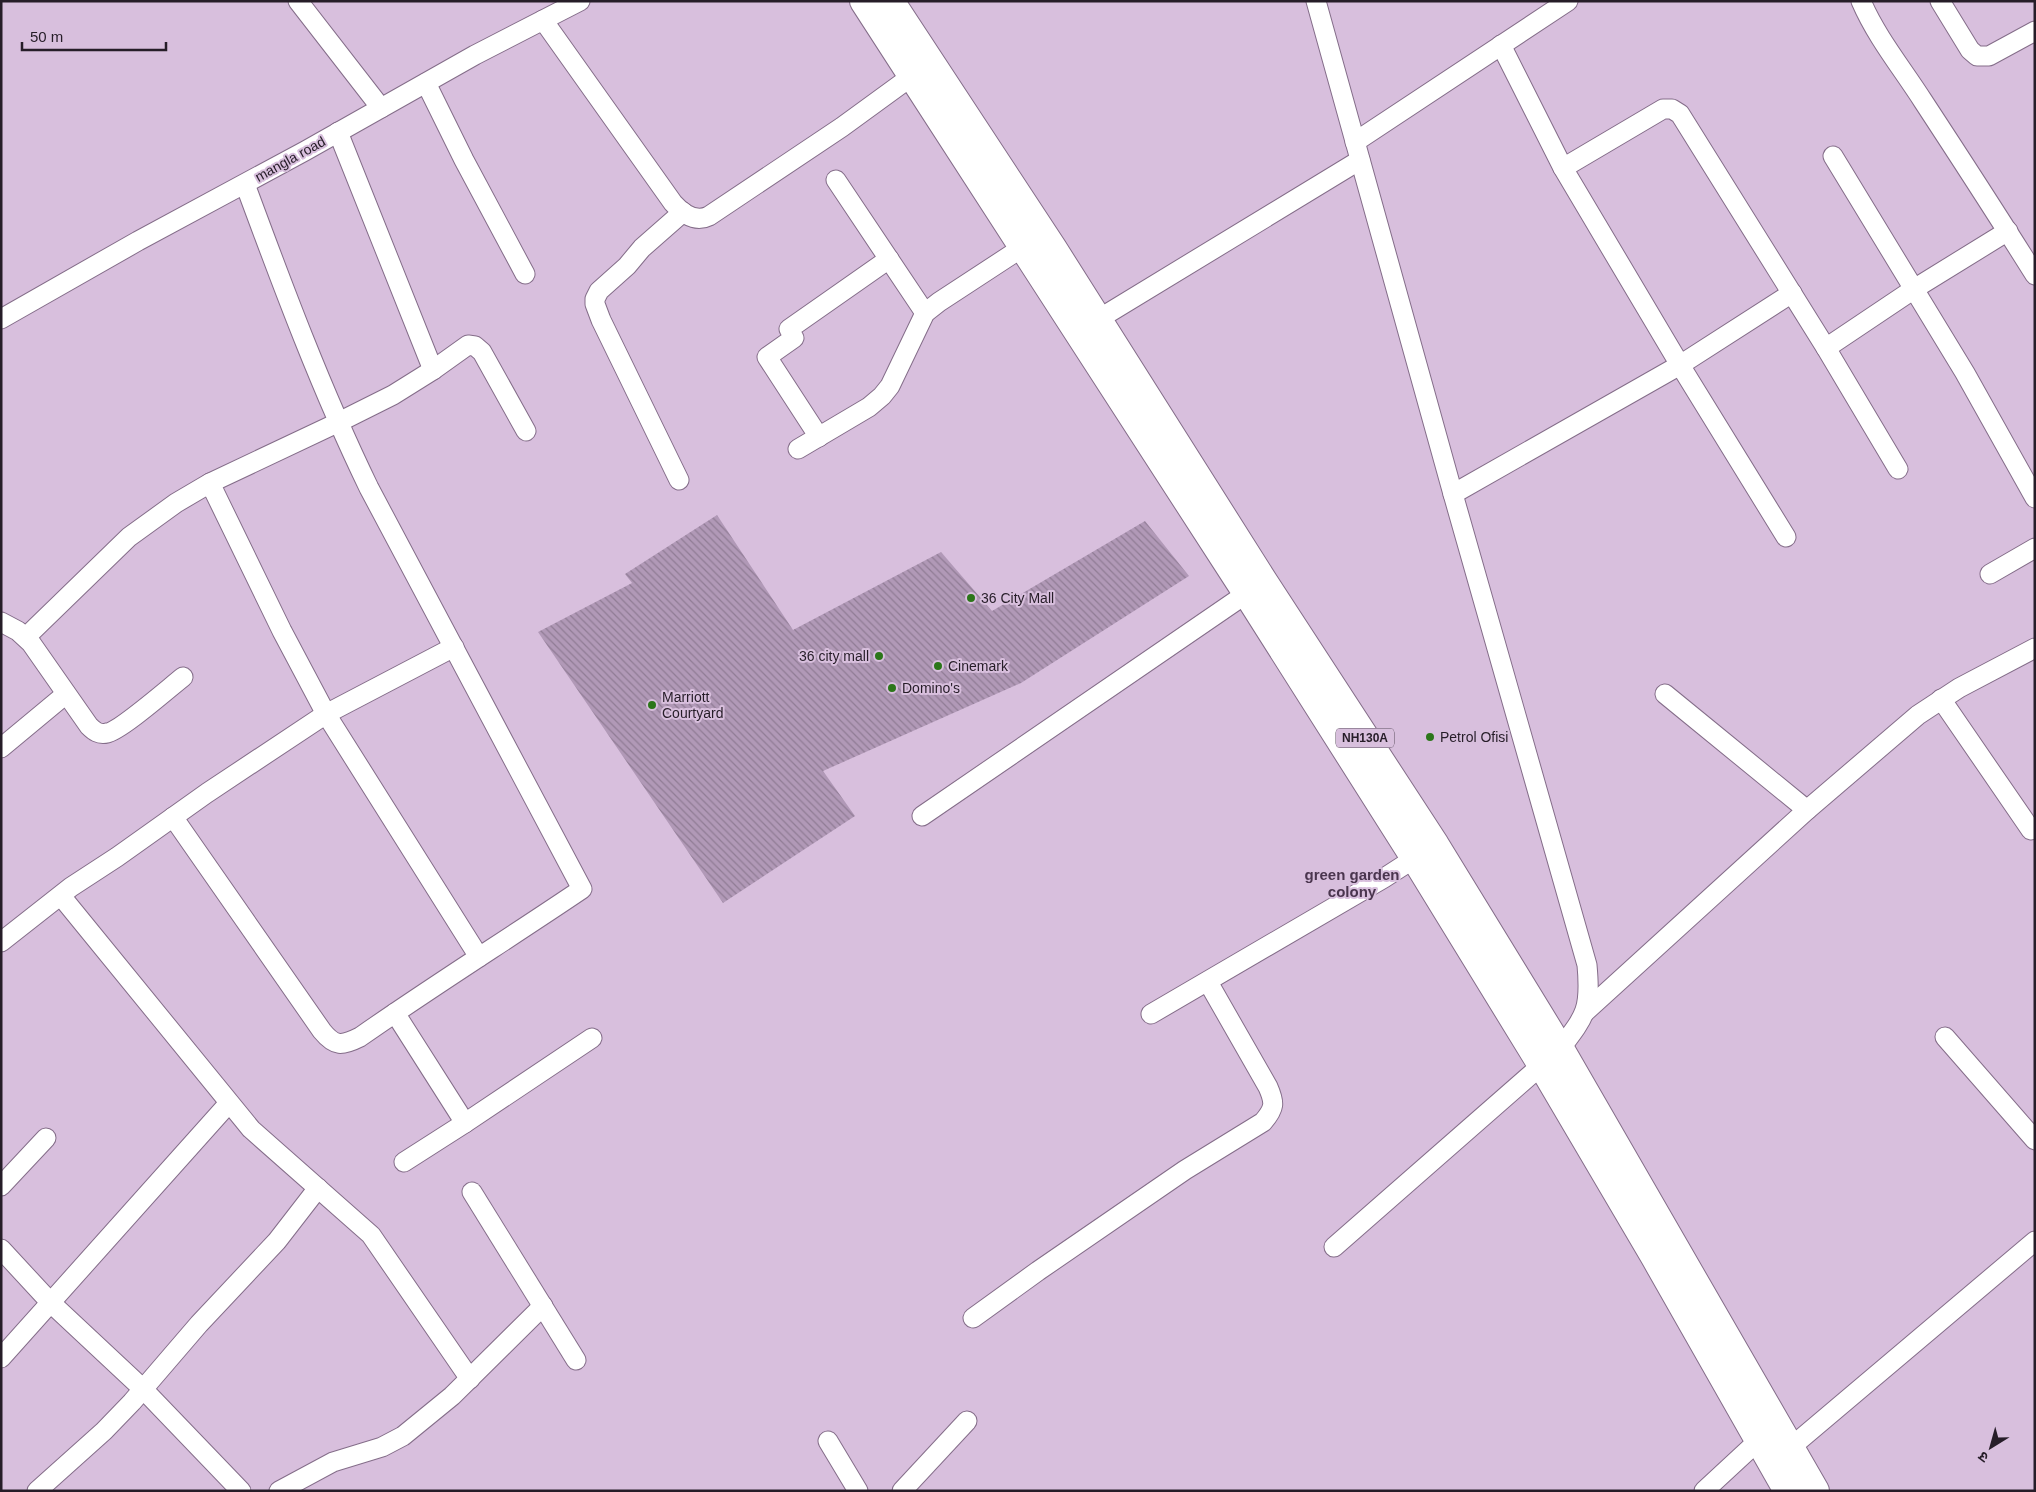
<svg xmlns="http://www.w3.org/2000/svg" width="2036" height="1492" viewBox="0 0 2036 1492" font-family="Arial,'Noto Sans Devanagari',sans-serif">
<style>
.building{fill:url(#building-back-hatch)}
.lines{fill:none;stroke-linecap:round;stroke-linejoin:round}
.minor-casing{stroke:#846d89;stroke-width:21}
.highway-casing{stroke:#846d89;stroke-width:30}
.minor{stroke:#fff;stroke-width:19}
.highway{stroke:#fff;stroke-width:28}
.poi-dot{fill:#2c761a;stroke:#d8bfdd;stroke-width:2}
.labels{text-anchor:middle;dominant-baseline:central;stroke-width:4;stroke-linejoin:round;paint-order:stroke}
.shield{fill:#d8bfdd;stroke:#5b4e5e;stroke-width:1}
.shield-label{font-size:12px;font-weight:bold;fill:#261d28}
.street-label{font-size:14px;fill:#261d28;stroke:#d8bfdd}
.poi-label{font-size:14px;fill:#261d28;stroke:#d8bfdd;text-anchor:start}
.neighbourhood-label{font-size:15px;font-weight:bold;fill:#4a354e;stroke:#d8bfdd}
</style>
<defs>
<pattern id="building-back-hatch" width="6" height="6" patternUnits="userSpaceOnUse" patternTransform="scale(1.25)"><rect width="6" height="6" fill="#b199b7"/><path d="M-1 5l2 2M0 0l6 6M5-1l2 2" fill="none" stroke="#907c95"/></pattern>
</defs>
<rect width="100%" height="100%" fill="#d8bfdd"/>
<polygon class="building" points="717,515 793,630 941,552 992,611 1145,521 1189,576 1021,683 823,771 855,816 723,903 538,632 632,583 625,574"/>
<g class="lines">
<defs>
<g id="minor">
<polyline points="298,1 381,108"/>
<path d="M1316,1l137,493 134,471c4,44 -1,50 -27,84l-226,198"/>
<path d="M1861,1c16,37 41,67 62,100 38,58 75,115 112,174"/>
<polyline points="1940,1 1970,50 1977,56 1989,56 2035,31"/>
<path d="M543,20l130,183c9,10 22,20 36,13l133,-89 70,-51"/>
<polyline points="1501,45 1563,168 1680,365 1786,537"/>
<polyline points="426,83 464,160 525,274"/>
<polyline points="338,132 433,370"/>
<polyline points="1355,142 1568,1"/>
<polyline points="1833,156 1965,373 2035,498"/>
<polyline points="1563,168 1663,109 1672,109 1680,114 1826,348 1898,469"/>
<polyline points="836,180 925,313"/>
<polyline points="1,319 138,241 305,151 475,55 580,1"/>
<polyline points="1097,320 1360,160"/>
<polyline points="1826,348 1914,289 2008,231"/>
<polyline points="819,437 767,357 794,338 789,329 889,259"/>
<polyline points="798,449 869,407 882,396 890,386 925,313 939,302 1023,247"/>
<polyline points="679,480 601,320 595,304 595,299 599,291 627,266 642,248 683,212"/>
<polyline points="210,483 282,631 326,714 479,957"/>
<polyline points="1453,494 1680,365 1792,293"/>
<polyline points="1990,574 2035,548"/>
<path d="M1,622l17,9 13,12 58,83c5,5 10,9 18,7 13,-2 62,-45 76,-56"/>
<polyline points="26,637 129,537 176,503 210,483 337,423 393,395 433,370 468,345 475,346 482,352 526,431"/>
<polyline points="1665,694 1807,810"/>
<polyline points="1941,699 2031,830"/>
<polyline points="1,748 66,694"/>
<polyline points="922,816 1256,587"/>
<path d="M173,817l149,214c13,16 20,15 38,6 73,-51 148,-98 222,-148l-213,-401c-48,-99 -86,-201 -124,-304"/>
<polyline points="61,896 251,1129 371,1235 470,1379"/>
<polyline points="1,942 71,887 117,857 207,793 326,714 454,647"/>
<polyline points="1585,1012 1807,810 1918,715 1959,688 2035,648"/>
<polyline points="395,1013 465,1123"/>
<polyline points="1151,1014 1384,878 1415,858"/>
<polyline points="1945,1037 2035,1140"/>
<polyline points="404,1162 465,1123 592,1038"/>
<polyline points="1,1186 46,1138"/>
<polyline points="472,1192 576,1360"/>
<polyline points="1,1249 51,1303 143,1389 241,1491"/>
<path d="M973,1318l65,-47 147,-101 78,-48c12,-14 12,-19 5,-35l-60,-105"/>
<polyline points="1,1358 229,1103"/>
<polyline points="828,1441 858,1491"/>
<polyline points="1790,1448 2035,1241"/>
<polyline points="37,1491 104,1431 132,1402 199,1324 277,1241 318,1188"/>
<polyline points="279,1491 333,1462 382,1447 403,1436 452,1396 543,1306"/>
<polyline points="902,1491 967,1421"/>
<polyline points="1704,1491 1758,1441"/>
</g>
<g id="highway">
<polyline points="864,1 1247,593 1415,858 1542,1065 1655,1257 1788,1491"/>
<polyline points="890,1 1053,249 1263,581 1435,845 1560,1049 1815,1491"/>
</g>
</defs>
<use href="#minor" class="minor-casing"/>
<use href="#highway" class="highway-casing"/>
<use href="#minor" class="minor"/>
<use href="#highway" class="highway"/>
</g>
<g class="poi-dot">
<circle cx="971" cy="598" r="5"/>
<circle cx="879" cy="656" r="5"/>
<circle cx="938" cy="666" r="5"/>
<circle cx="892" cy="688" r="5"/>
<circle cx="652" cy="705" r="5"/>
<circle cx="1430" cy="737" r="5"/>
</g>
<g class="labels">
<rect class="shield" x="1336" y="728.5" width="58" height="19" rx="4"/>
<g class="shield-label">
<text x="1365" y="738">NH130A</text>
</g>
<g class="street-label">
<text transform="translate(290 159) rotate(-29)">mangla road</text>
</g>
<g class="poi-label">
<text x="981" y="598">36 City Mall</text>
<text x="869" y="656" text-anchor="end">36 city mall</text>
<text x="948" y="666">Cinemark</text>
<text x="902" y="688">Domino's</text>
<text x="662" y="697">Marriott<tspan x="662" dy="16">Courtyard</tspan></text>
<text x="1440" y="737">Petrol Ofisi</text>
</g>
<g class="neighbourhood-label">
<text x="1352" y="874">green garden<tspan x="1352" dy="17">colony</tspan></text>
</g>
</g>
<rect width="2036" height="1492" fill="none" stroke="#261d28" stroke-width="5"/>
<g transform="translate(1991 1447) rotate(217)" stroke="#d8bfdd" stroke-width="4" paint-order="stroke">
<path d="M0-4L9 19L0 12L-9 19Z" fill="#261d28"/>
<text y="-8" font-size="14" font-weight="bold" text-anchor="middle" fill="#261d28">उ</text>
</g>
<path d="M22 42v8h144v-8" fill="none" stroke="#261d28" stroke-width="2.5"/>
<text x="30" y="42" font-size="15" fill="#261d28" stroke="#d8bfdd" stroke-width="4" paint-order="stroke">50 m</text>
</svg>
